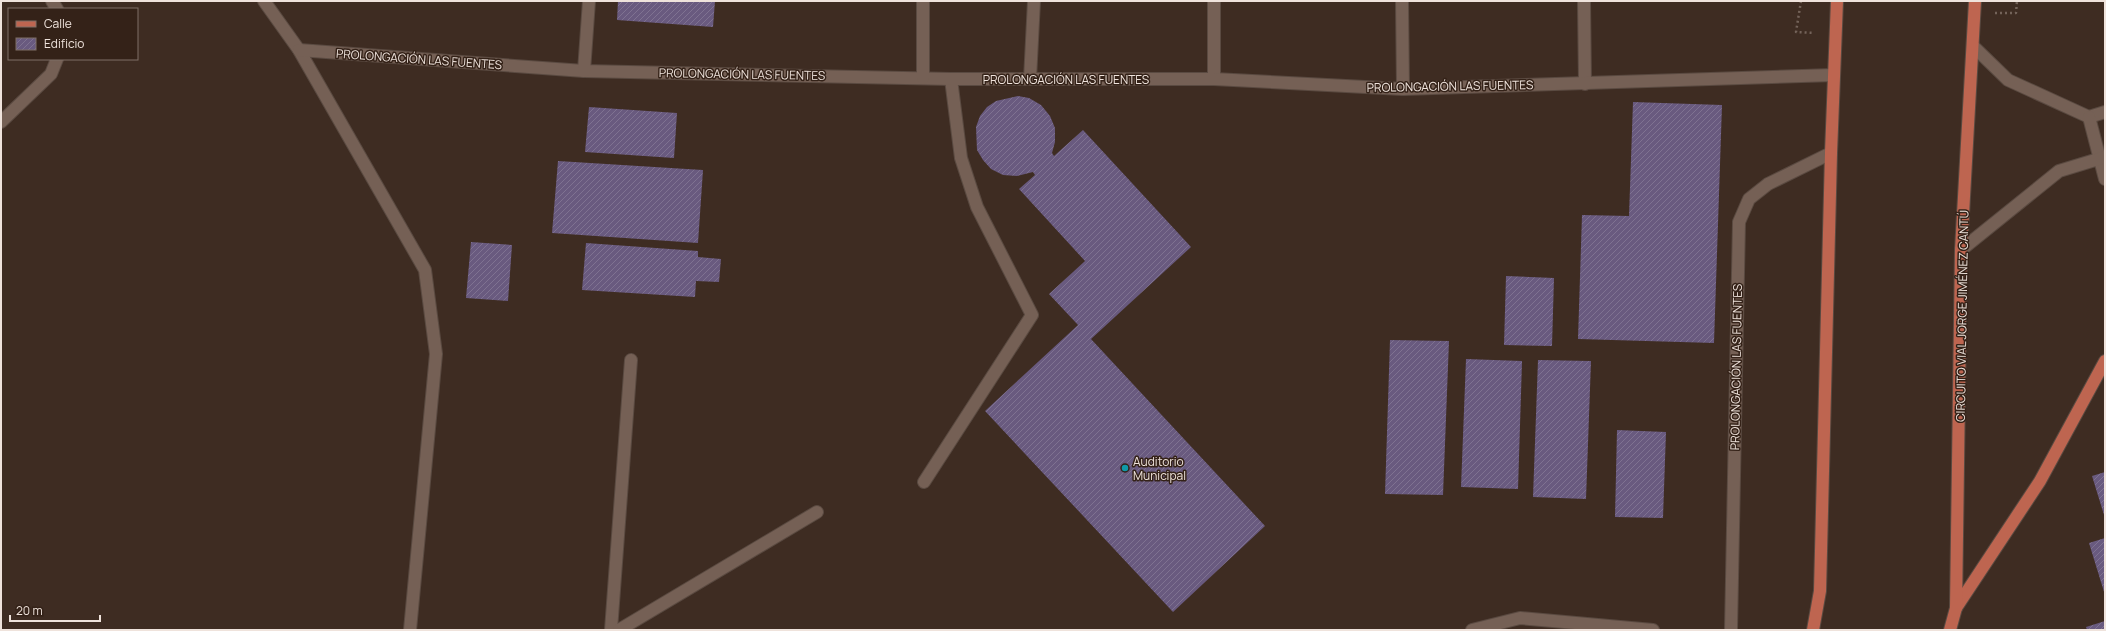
<svg xmlns="http://www.w3.org/2000/svg" width="2106" height="631" viewBox="0 0 2106 631" font-family="Manrope,sans-serif">
<style>
.building{fill:url(#building-hatch)}
.lines{fill:none;stroke-linecap:round;stroke-linejoin:round}
.lane-casing{stroke:#5a4a41;stroke-width:14}
.street-casing{stroke:#5a4a41;stroke-width:14}
.primary-casing{stroke:#5a4a41;stroke-width:14}
.path{stroke:#74635a;stroke-width:2.5;stroke-dasharray:2 3;stroke-linecap:butt}
.lane{stroke:#756055;stroke-width:12}
.street{stroke:#756055;stroke-width:12}
.primary{stroke:#be6550;stroke-width:12}
.culture-dot{fill:#0f9aa8;stroke:#342218;stroke-width:1.5}
.labels{text-anchor:middle;dominant-baseline:central;stroke-width:3;stroke-linejoin:round;paint-order:stroke}
.street-label{font-size:12px;fill:#efe3dc;stroke:#342218}
.poi-label{font-size:12px;fill:#efe3dc;stroke:#342218;text-anchor:start}
</style>
<defs>
<pattern id="building-hatch" width="6" height="6" patternUnits="userSpaceOnUse"><rect width="6" height="6" fill="#695a7f"/><path d="M-1 1l2-2M0 6l6-6M5 7l2-2" fill="none" stroke="#7f7291"/></pattern>
</defs>
<rect width="100%" height="100%" fill="#3e2c22"/>
<g class="building">
<polygon points="618,1 715,1 713,27 617,20"/>
<polygon points="1018,96 1029,98 1041,105 1050,116 1055,128 1055,142 1052,153 1054,156 1083,130 1191,247 1091,339 1265,526 1173,612 985,411 1078,325 1049,294 1085,261 1019,189 1035,175 1033,172 1017,176 1003,175 991,169 983,160 977,150 976,127 980,116 987,107 996,101"/>
<polygon points="1633,102 1722,105 1714,343 1578,339 1582,215 1629,216"/>
<polygon points="589,107 677,113 674,158 585,152"/>
<polygon points="558,161 703,170 698,243 552,233"/>
<polygon points="471,242 512,245 508,301 466,298"/>
<polygon points="586,243 698,251 698,257 721,259 719,282 696,281 695,297 582,290"/>
<polygon points="1506,276 1554,278 1552,346 1504,345"/>
<polygon points="1390,340 1449,341 1443,495 1385,494"/>
<polygon points="1466,359 1522,361 1518,489 1461,487"/>
<polygon points="1538,360 1591,361 1586,499 1533,497"/>
<polygon points="1617,430 1666,432 1663,518 1615,517"/>
<polygon points="2105,472 2105,518 2092,476"/>
<polygon points="2105,538 2105,595 2089,543"/>
<polygon points="2105,621 2105,630 2087,630 2086,627"/>
</g>
<g class="lines">
<defs>
<polyline id="lane" points="924,482 1032,315 977,207 961,158 951,79"/>
<g id="street">
<polyline points="52,1 57,9"/>
<polyline points="264,1 299,50 425,270 436,354 410,630"/>
<polyline points="1214,1 1214,79"/>
<polyline points="1402,1 1403,89"/>
<polyline points="1584,1 1585,84"/>
<polyline points="1974,47 2008,80 2089,117 2105,112"/>
<polyline points="299,50 584,71 951,79 1214,79 1403,89 1834,75"/>
<polyline points="584,71 589,1"/>
<polyline points="923,78 923,1"/>
<polyline points="1030,79 1034,1"/>
<polyline points="2089,117 2105,179"/>
<polyline points="1,122 51,74 57,59"/>
<polyline points="1961,250 2059,171 2105,157"/>
<polyline points="611,630 631,360"/>
<polyline points="619,630 817,512"/>
<polyline points="1472,630 1520,618 1653,630"/>
<polyline points="1731,630 1739,222 1749,199 1768,184 1831,153"/>
</g>
<g id="primary">
<polyline points="1956,608 2040,481 2105,361"/>
<polyline points="1813,630 1820,591 1831,153 1837,1"/>
<polyline points="1950,630 1956,608 1961,250 1975,1"/>
</g>
</defs>
<use href="#lane" class="lane-casing"/>
<use href="#street" class="street-casing"/>
<use href="#primary" class="primary-casing"/>
<g class="path">
<polyline points="1801,1 1796,32 1814,33"/>
<polyline points="1995,13 2016,13 2017,1"/>
</g>
<use href="#lane" class="lane"/>
<use href="#street" class="street"/>
<use href="#primary" class="primary"/>
</g>
<circle class="culture-dot" cx="1125" cy="468" r="4"/>
<g class="labels">
<g class="street-label">
<text transform="translate(419 59) rotate(4)">PROLONGACIÓN LAS FUENTES</text>
<text transform="translate(742 74) rotate(1)">PROLONGACIÓN LAS FUENTES</text>
<text x="1066" y="79">PROLONGACIÓN LAS FUENTES</text>
<text transform="translate(1450 86) rotate(-1)">PROLONGACIÓN LAS FUENTES</text>
<text transform="translate(1962 316) rotate(-89)">CIRCUITO VIAL JORGE JIMÉNEZ CANTÚ</text>
<text transform="translate(1736 367) rotate(-89)">PROLONGACIÓN LAS FUENTES</text>
</g>
<g class="poi-label">
<text x="1133" y="461">Auditorio<tspan x="1133" dy="14">Municipal</tspan></text>
</g>
</g>
<rect width="2106" height="631" fill="none" stroke="#efe3dc" stroke-width="4"/>
<rect x="8" y="8" width="130" height="52" fill="#342218" stroke="#7f6f66"/>
<rect x="16" y="21" width="20" height="6" fill="#be6550" stroke="#7f6f66"/>
<text x="44" y="28" font-size="12" fill="#efe3dc">Calle</text>
<rect x="16" y="38" width="20" height="12" fill="url(#building-hatch)" stroke="#7f6f66"/>
<text x="44" y="48" font-size="12" fill="#efe3dc">Edificio</text>
<path d="M10 615v6h90v-6" fill="none" stroke="#efe3dc" stroke-width="2"/>
<text x="16" y="615" font-size="12" fill="#efe3dc" stroke="#342218" stroke-width="3" paint-order="stroke">20 m</text>
</svg>
